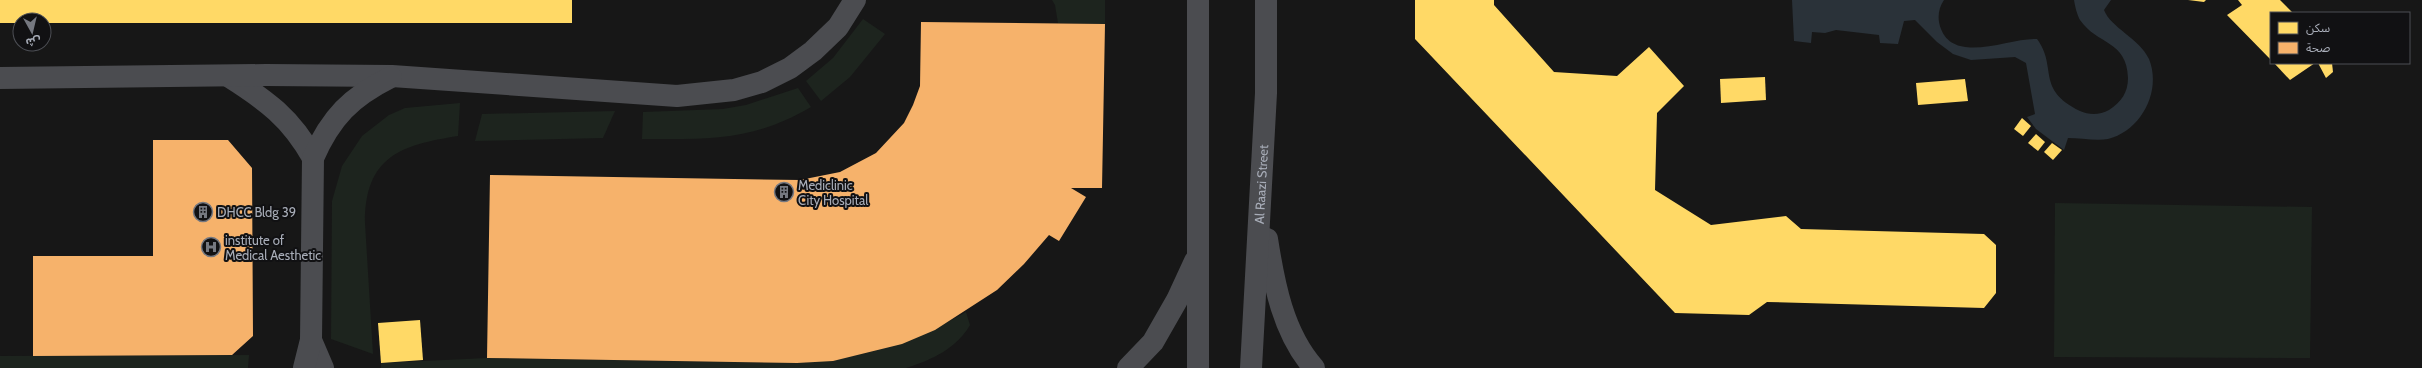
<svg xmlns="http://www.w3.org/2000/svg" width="2422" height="368" viewBox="0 0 2422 368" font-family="Cabin,'Noto Sans Arabic',sans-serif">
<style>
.green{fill:#1d241e}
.water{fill:#2a3239}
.homes{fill:#ffd966}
.health{fill:#f6b26b}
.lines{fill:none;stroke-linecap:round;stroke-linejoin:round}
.minor{stroke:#4b4c50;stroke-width:22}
.tertiary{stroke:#4b4c50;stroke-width:22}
.labels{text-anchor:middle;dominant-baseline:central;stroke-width:4;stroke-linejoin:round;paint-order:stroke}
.street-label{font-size:13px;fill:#a8adb8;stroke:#111113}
.poi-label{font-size:13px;fill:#a8adb8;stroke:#111113;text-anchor:start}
</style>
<rect width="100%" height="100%" fill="#171717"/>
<g class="green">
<polygon points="1052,0 1105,0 1105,24 1058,23 1055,5"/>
<polygon points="863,19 885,34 850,77 821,101 806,81 833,58"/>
<path d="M798,88l13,19c-60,35 -102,32 -169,32l1,-27 80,-3 23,-4z"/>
<path d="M460,103l-2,33c-57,9 -93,20 -93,87l8,131 -42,-15 1,-138 10,-35 20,-30 27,-21 16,-7z"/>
<polygon points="615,111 603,138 475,141 482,114"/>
<polygon points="2055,203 2312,207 2310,358 2054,357"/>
<path d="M966,312l4,13c-13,23 -38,35 -64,43h-525v-5l106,-5 310,5c64,-4 113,-19 169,-51z"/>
<polygon points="249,355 248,368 0,368 0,356"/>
</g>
<path class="water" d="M1792,0h152c-6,9 -7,19 -3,29 14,36 70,8 96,10 21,28 -2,50 43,72 9,4 20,4 29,-1 12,-8 19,-17 19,-32 -1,-38 -31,-33 -48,-58 -3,-5 -5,-14 -6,-20h37l-7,10c7,18 35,28 45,49 13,32 -8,72 -41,80 -12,2 -28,-1 -40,-1l-4,12 -28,-21 -9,-12 8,-3 -9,-51 -11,-6 -44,3 -18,-6 -16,-12 -22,-22 -11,1 -6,23 -18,-1 -1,-8 -43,-5 -11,3 -13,-1 -1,11 -17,-2z"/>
<g class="homes">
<polygon points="0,0 572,0 572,23 44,23 44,20 20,20 20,23 0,23"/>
<polygon points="1415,0 1494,0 1494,5 1554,72 1617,76 1649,47 1684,86 1657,113 1655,190 1711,225 1786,216 1801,229 1984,234 1996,245 1996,293 1984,308 1767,302 1749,315 1675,313 1415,39"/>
<polygon points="2188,0 2206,0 2204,2"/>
<polygon points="2238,0 2280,0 2293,13 2271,13 2271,60 2227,15 2242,5"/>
<polygon points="2274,63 2315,63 2290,80"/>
<polygon points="2318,63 2332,63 2333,72 2326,78"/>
<polygon points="1765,77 1766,100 1721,103 1720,79"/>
<polygon points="1965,79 1968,101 1918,105 1916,83"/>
<polygon points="2022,118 2031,126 2023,136 2014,129"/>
<polygon points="2036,134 2045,142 2038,151 2028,143"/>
<polygon points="2052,143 2062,150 2053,160 2044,152"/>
<polygon points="420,320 423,360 381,363 378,323"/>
</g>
<g class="health">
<polygon points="921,22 1105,24 1102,188 1071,188 1086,197 1059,241 1049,235 1024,264 997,290 935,330 902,344 833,361 797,363 487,358 490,175 800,180 840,172 876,153 904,123 913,105 920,86"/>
<polygon points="153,140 228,140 252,168 253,336 232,355 33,356 33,256 153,256"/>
</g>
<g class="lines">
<g class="minor">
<path d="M228,76c38,24 63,42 85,82"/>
<polyline points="0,78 266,75 392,76 677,96 734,90 762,82 790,68 813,51 838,27 855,0"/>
<polyline points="311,340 323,368"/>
<path d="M304,368l7,-28 2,-182c18,-41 38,-61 78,-81"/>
</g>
<g class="tertiary">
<path d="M1267,239c7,45 16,94 47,129"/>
<polyline points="1128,368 1153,342 1177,300 1195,261"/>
<polyline points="1198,368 1198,0"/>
<path id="s1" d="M1251,368l15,-275v-93"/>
</g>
</g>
<defs>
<symbol id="building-ring" viewBox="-11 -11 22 22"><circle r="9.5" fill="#111113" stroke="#757880" stroke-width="1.5"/><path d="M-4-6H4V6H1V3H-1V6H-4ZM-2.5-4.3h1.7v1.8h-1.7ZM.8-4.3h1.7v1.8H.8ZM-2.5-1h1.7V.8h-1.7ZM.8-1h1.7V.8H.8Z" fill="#757880"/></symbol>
<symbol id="hospital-ring" viewBox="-11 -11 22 22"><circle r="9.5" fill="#111113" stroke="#757880" stroke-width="1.5"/><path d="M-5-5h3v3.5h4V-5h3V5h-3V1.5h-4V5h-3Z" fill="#757880"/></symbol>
</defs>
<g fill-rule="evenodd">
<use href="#building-ring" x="773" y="181" width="22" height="22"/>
<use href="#building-ring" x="192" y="201" width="22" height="22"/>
<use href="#hospital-ring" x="200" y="236" width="22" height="22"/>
</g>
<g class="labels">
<g class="street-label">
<text stroke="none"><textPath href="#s1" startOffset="184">Al Raazi Street</textPath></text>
</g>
<g class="poi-label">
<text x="798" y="185">Mediclinic<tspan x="798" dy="15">City Hospital</tspan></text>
<text x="217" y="212">DHCC Bldg 39</text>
<text x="225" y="240">institute of<tspan x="225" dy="15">Medical Aesthetic</tspan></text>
</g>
</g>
<rect x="2270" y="12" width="140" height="52" fill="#111113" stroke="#4d4f55"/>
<rect x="2278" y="22" width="20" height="12" fill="#ffd966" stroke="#4d4f55"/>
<text x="2306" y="32" font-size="12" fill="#a8adb8">سكن</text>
<rect x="2278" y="42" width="20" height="12" fill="#f6b26b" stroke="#4d4f55"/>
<text x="2306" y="52" font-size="12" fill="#a8adb8">صحة</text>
<g transform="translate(32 32) rotate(172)"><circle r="19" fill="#111113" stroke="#4d4f55"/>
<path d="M0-3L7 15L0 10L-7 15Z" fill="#757880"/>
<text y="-6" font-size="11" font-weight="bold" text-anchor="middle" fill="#a8adb8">ش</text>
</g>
</svg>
